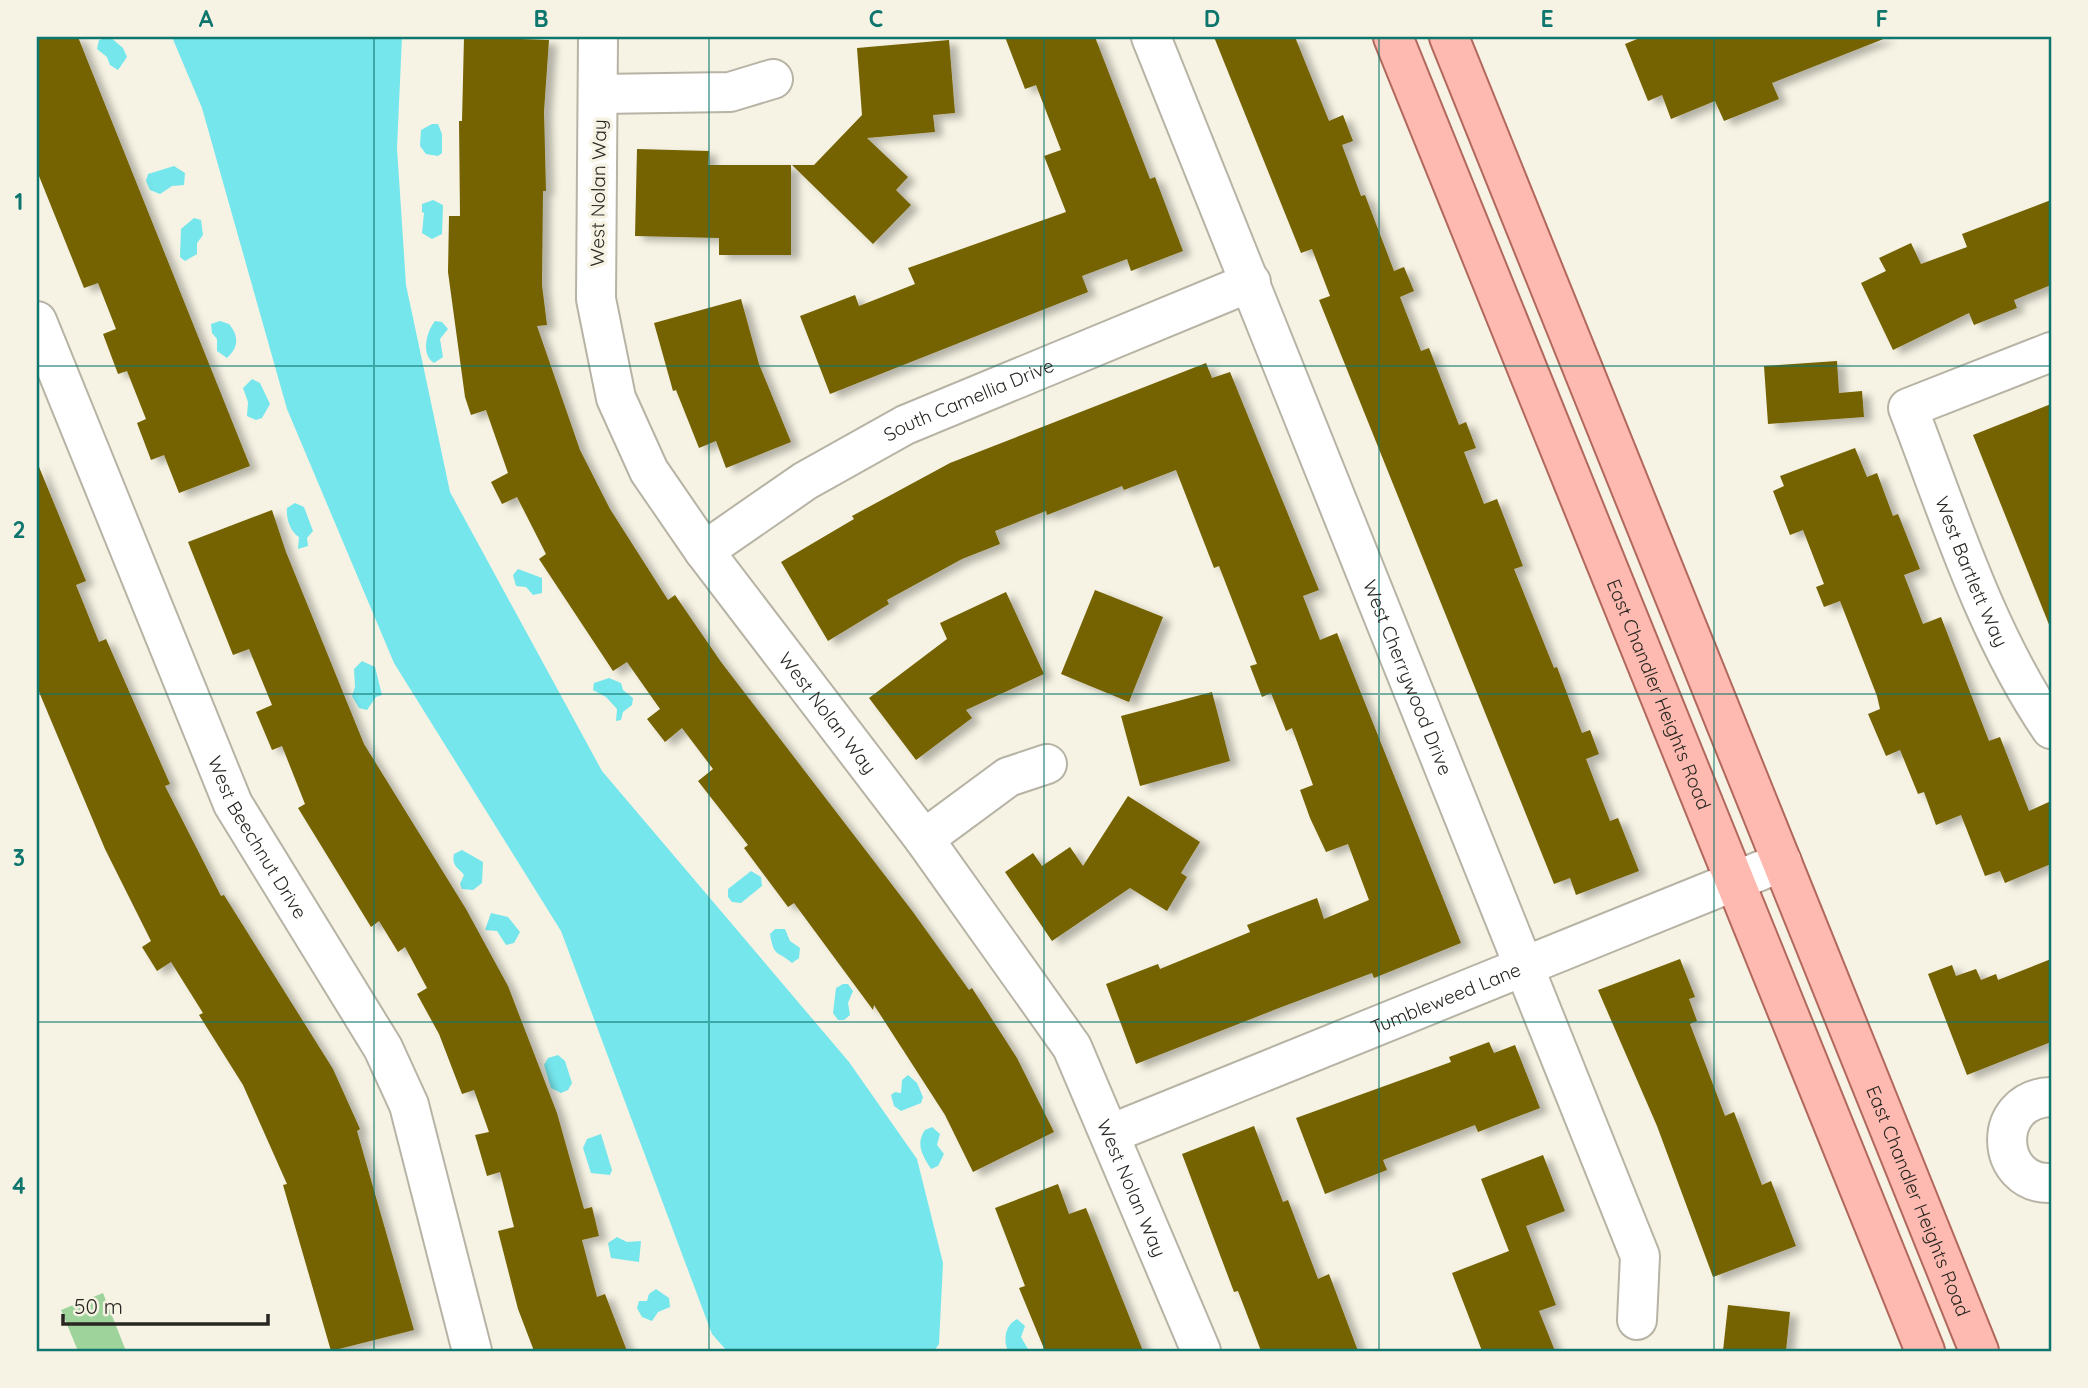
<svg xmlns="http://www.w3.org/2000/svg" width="2088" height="1388" viewBox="0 0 2088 1388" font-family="Quicksand,sans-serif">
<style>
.green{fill:#9ed39c}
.water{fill:#74e6ec}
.building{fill:#756200;filter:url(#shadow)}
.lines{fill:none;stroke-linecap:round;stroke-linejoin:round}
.minor-casing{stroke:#b7b3a5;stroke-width:42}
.major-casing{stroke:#b2685c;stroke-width:42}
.minor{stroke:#fff;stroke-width:38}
.major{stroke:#febab0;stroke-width:38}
.grid{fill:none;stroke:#0f766e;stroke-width:2;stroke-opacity:0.55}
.labels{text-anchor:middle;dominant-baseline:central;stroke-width:7;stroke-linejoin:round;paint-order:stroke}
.street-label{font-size:19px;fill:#272621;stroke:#f6f3e4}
.neatline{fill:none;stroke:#0f766e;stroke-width:2.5}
.grid-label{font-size:23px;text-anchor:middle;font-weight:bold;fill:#0f766e}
</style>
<defs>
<filter id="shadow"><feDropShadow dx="8" dy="4.5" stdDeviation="3.5" flood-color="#0004"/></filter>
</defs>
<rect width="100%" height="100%" fill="#f6f3e4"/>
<polygon class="green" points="103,1293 126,1351 78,1351 61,1310"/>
<g class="water">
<polygon points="110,37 123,48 127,57 118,70 110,65 107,57 97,49 99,40"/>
<polygon points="172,37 402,37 397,148 406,285 450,492 602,771 849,1062 917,1159 943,1263 939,1344 934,1351 727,1351 712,1334 561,931 394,663 287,409 202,108"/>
<polygon points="432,124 438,124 442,134 442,153 438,156 426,154 420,146 421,130"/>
<polygon points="174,166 185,173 184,185 172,186 160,194 150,190 146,181 148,174"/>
<polygon points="433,200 443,205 442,234 432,239 422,233 424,213 422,212 422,204"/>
<polygon points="194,218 201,220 203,235 197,243 197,254 185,261 180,257 181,229"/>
<path d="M220,321l9,3c10,12 10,23 -2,34l-10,-7v-12l-5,-6 -1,-9z"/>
<path d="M435,321l7,1 6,7 -8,10 3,18 -9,6c-13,-8 -8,-31 1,-42z"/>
<polygon points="252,379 260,383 270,404 262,418 256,420 247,416 248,402 243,388"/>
<path d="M295,503l9,4 9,24 -6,7 1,8 -10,3 1,-12c-9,-5 -13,-19 -12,-29z"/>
<polygon points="518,569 542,578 542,593 533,595 526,587 516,586 513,575"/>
<polygon points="362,661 375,667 382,695 376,697 367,710 359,708 352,696 355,687 354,669"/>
<polygon points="609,678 621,683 623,690 633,698 632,705 623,712 621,720 616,721 617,709 606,697 593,690 594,683"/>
<path d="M462,850l21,12 -1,21 -9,7 -11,-1 -2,-5 4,-9c-5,-7 -13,-9 -10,-21z"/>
<polygon points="751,871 761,877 762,886 741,903 732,902 728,897 728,889"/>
<polygon points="491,913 508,917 520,932 514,943 506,945 497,931 485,930"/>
<path d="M775,929h10l5,12 10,7 -1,10 -7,5c-15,-13 -18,-5 -22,-29z"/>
<polygon points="843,984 848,984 853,991 848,1003 850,1015 844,1020 838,1020 833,1013 836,988"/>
<polygon points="558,1055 565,1061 572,1083 568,1090 561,1093 551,1088 544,1065 548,1058"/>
<polygon points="908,1075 917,1083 923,1097 921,1103 901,1111 894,1106 891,1095 895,1092 901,1093 902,1080"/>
<path d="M932,1127l8,7 -3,11 7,9 -6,12 -7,3c-8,-13 -16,-25 -6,-39z"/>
<polygon points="601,1134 612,1170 610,1175 591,1173 583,1148 587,1139"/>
<polygon points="617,1237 627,1242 641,1241 639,1262 611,1258 608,1243"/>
<polygon points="656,1289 669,1298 670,1307 658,1312 652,1321 642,1317 637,1308 639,1301 647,1301 649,1294"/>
<path d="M1017,1319l8,7 -4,11 8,14h-21c-5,-11 -3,-26 9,-32z"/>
</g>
<g class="building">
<polygon points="37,37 78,37 250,466 179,493 164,455 151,460 137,423 146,419 127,371 118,374 103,334 116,329 98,283 84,288 37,171"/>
<polygon points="464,37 549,40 544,111 546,191 543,191 542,285 547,325 537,326 580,450 610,509 668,600 675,595 721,662 913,912 969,990 972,988 1017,1058 1054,1132 973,1172 945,1115 874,1005 873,1010 794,903 788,907 744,848 748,845 698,781 713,769 682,728 665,742 647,719 660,709 627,662 613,671 539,559 546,554 517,497 502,504 491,482 508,473 486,410 471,415 465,397 448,272 449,216 460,216 459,121 462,121"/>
<polygon points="1005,37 1095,37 1150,179 1155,177 1183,251 1131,271 1127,259 1082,276 1088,292 830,394 800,316 855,295 859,306 915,284 908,268 1066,212 1044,156 1061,150 1036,85 1025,89"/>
<polygon points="1214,37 1295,37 1329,121 1343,115 1353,141 1342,145 1361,196 1365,195 1394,271 1404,267 1414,291 1400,297 1421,351 1429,348 1459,425 1466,422 1476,448 1464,452 1484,504 1497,499 1523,566 1514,569 1554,668 1557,667 1582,733 1590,730 1599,754 1586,759 1610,821 1618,818 1639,871 1576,895 1570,878 1554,884 1319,300 1330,296 1312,249 1301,253"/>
<polygon points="1642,37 1886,37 1886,38 1772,83 1779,99 1724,121 1715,101 1671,119 1662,95 1648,101 1625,44"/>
<polygon points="949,40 955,113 933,115 935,132 867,138 908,177 896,190 911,205 873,244 792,165 814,165 862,115 857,48"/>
<polygon points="637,149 709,151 708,165 791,165 791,255 719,255 719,238 635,236"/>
<polygon points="2051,200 2051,285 2014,300 2017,308 1974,325 1969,313 1893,350 1861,283 1886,271 1879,258 1911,243 1921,264 1967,247 1962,234"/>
<polygon points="741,299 759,364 791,442 726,468 716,441 699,448 676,390 673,391 654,323"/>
<polygon points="1837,361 1839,393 1862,391 1864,417 1768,424 1764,366"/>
<polygon points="1206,363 1212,378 1230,372 1319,590 1303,596 1320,640 1337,633 1461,943 1374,978 1372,973 1279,1008 1136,1064 1106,984 1158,964 1160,969 1250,932 1247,925 1317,898 1324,919 1369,900 1348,844 1326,852 1310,818 1300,790 1313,785 1292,728 1286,731 1271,693 1262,697 1250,666 1257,664 1219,566 1214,568 1176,470 1124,490 1122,486 1047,515 1046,511 995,531 1000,544 962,559 887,600 889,604 828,641 781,562 854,519 852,516 950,463"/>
<polygon points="2051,404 2051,627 2050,627 1973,435"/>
<polygon points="1855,448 1867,477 1877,473 1893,516 1898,514 1920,569 1904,575 1923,624 1941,617 1989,741 2000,737 2029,811 2051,801 2051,864 2005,883 2000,871 1985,876 1961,815 1936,825 1924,792 1918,794 1900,750 1886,756 1868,714 1880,709 1877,696 1840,601 1824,607 1816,587 1824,584 1803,530 1790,535 1773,491 1784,486 1780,476"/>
<polygon points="37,462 86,581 76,585 99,642 106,639 170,784 165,786 221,896 224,895 333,1069 360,1129 357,1131 414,1330 331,1351 283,1185 287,1184 243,1085 199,1015 203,1013 171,962 157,971 142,947 151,941 105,849 37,687"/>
<polygon points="272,510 286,552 364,744 466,909 508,986 557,1113 584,1209 592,1207 599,1236 582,1240 597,1297 605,1294 627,1351 534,1351 518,1309 498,1231 514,1227 500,1172 487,1176 475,1135 489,1132 474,1090 462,1094 439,1034 417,994 427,988 405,947 398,952 379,921 371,927 298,808 305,804 282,746 272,750 256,712 272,705 249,649 233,655 188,542"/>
<polygon points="1095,590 1163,617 1129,702 1061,674"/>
<polygon points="1006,592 1044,674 966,710 972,718 916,760 869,698 947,639 940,623"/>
<polygon points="1212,692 1230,761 1140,786 1121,716"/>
<polygon points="1128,796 1200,842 1181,873 1187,877 1167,911 1130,888 1052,941 1005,872 1033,853 1042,866 1070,847 1083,866"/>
<polygon points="1680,959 1695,997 1689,999 1697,1021 1690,1024 1725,1116 1734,1112 1762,1185 1771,1181 1796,1246 1713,1277 1657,1126 1598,990"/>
<polygon points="2051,959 2051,1042 1967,1075 1928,974 1952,965 1956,976 1976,969 1981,980 1996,974 1998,980"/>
<polygon points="1489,1042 1494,1053 1515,1045 1540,1108 1478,1132 1475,1125 1383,1160 1387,1170 1325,1194 1296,1118 1451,1062 1449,1057"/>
<polygon points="1254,1126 1283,1202 1288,1200 1318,1279 1329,1274 1358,1351 1261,1351 1238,1291 1234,1292 1182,1154"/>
<polygon points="1543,1155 1565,1211 1526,1226 1556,1305 1539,1311 1555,1351 1482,1351 1452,1273 1509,1251 1481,1179"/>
<polygon points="1058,1184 1069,1214 1086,1208 1143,1351 1045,1351 1019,1288 1025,1286 995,1208"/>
<polygon points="1728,1305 1790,1312 1786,1351 1723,1351"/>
</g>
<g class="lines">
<defs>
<g id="minor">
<path id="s1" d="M598,37l-2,262 20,99 33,73 55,80 220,288 148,208 129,304"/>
<path id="s2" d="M1151,37l489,1219 -3,64"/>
<polyline points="599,94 730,92 773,79"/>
<path id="s3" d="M37,321l196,483 150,244 26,57 63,246"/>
<path id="s4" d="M2051,352l-143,56c42,109 77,224 143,321"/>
<path id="s5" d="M704,551l101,-70 100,-56 346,-143"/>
<polyline points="924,839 1008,777 1047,764"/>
<path d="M2051,1097c-61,2 -56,88 0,86"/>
<path id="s6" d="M1110,1134l672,-272"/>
</g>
<g id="major">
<path id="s7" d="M1393,37l532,1314"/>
<path id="s8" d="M1449,37l530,1314"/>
</g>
</defs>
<use href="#minor" class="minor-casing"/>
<use href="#major" class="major-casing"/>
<use href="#minor" class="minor"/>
<use href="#major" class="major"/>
</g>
<path class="grid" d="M374,37v1314M709,37v1314M1044,37v1314M1379,37v1314M1714,37v1314M37,366h2014M37,694h2014M37,1022h2014"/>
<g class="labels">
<g class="street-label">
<text transform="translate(598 193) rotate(-89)">West Nolan Way</text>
<text stroke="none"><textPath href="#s5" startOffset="306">South Camellia Drive</textPath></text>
<text stroke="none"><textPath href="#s4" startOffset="329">West Bartlett Way</textPath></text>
<text stroke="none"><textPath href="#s2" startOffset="690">West Cherrywood Drive</textPath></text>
<text stroke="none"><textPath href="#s7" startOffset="709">East Chandler Heights Road</textPath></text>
<text stroke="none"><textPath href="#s1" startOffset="744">West Nolan Way</textPath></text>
<text stroke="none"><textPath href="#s3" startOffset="562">West Beechnut Drive</textPath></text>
<text stroke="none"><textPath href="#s6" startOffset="362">Tumbleweed Lane</textPath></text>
<text stroke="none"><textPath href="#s1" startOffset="1311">West Nolan Way</textPath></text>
<text stroke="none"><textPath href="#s8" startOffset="1255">East Chandler Heights Road</textPath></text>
</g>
</g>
<rect width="2088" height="1388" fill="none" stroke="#f6f3e4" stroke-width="77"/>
<path d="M63 1314v10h205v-10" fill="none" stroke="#272621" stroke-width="3.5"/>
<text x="74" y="1314" font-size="21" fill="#272621" stroke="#f6f3e4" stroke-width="5" paint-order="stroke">50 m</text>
<rect x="38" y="38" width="2012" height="1312" class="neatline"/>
<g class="grid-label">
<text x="206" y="27">A</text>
<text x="541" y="27">B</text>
<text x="876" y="27">C</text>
<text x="1212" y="27">D</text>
<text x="1547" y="27">E</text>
<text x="1882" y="27">F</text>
<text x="19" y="210">1</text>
<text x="19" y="538">2</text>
<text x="19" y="866">3</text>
<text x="19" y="1194">4</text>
</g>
</svg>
